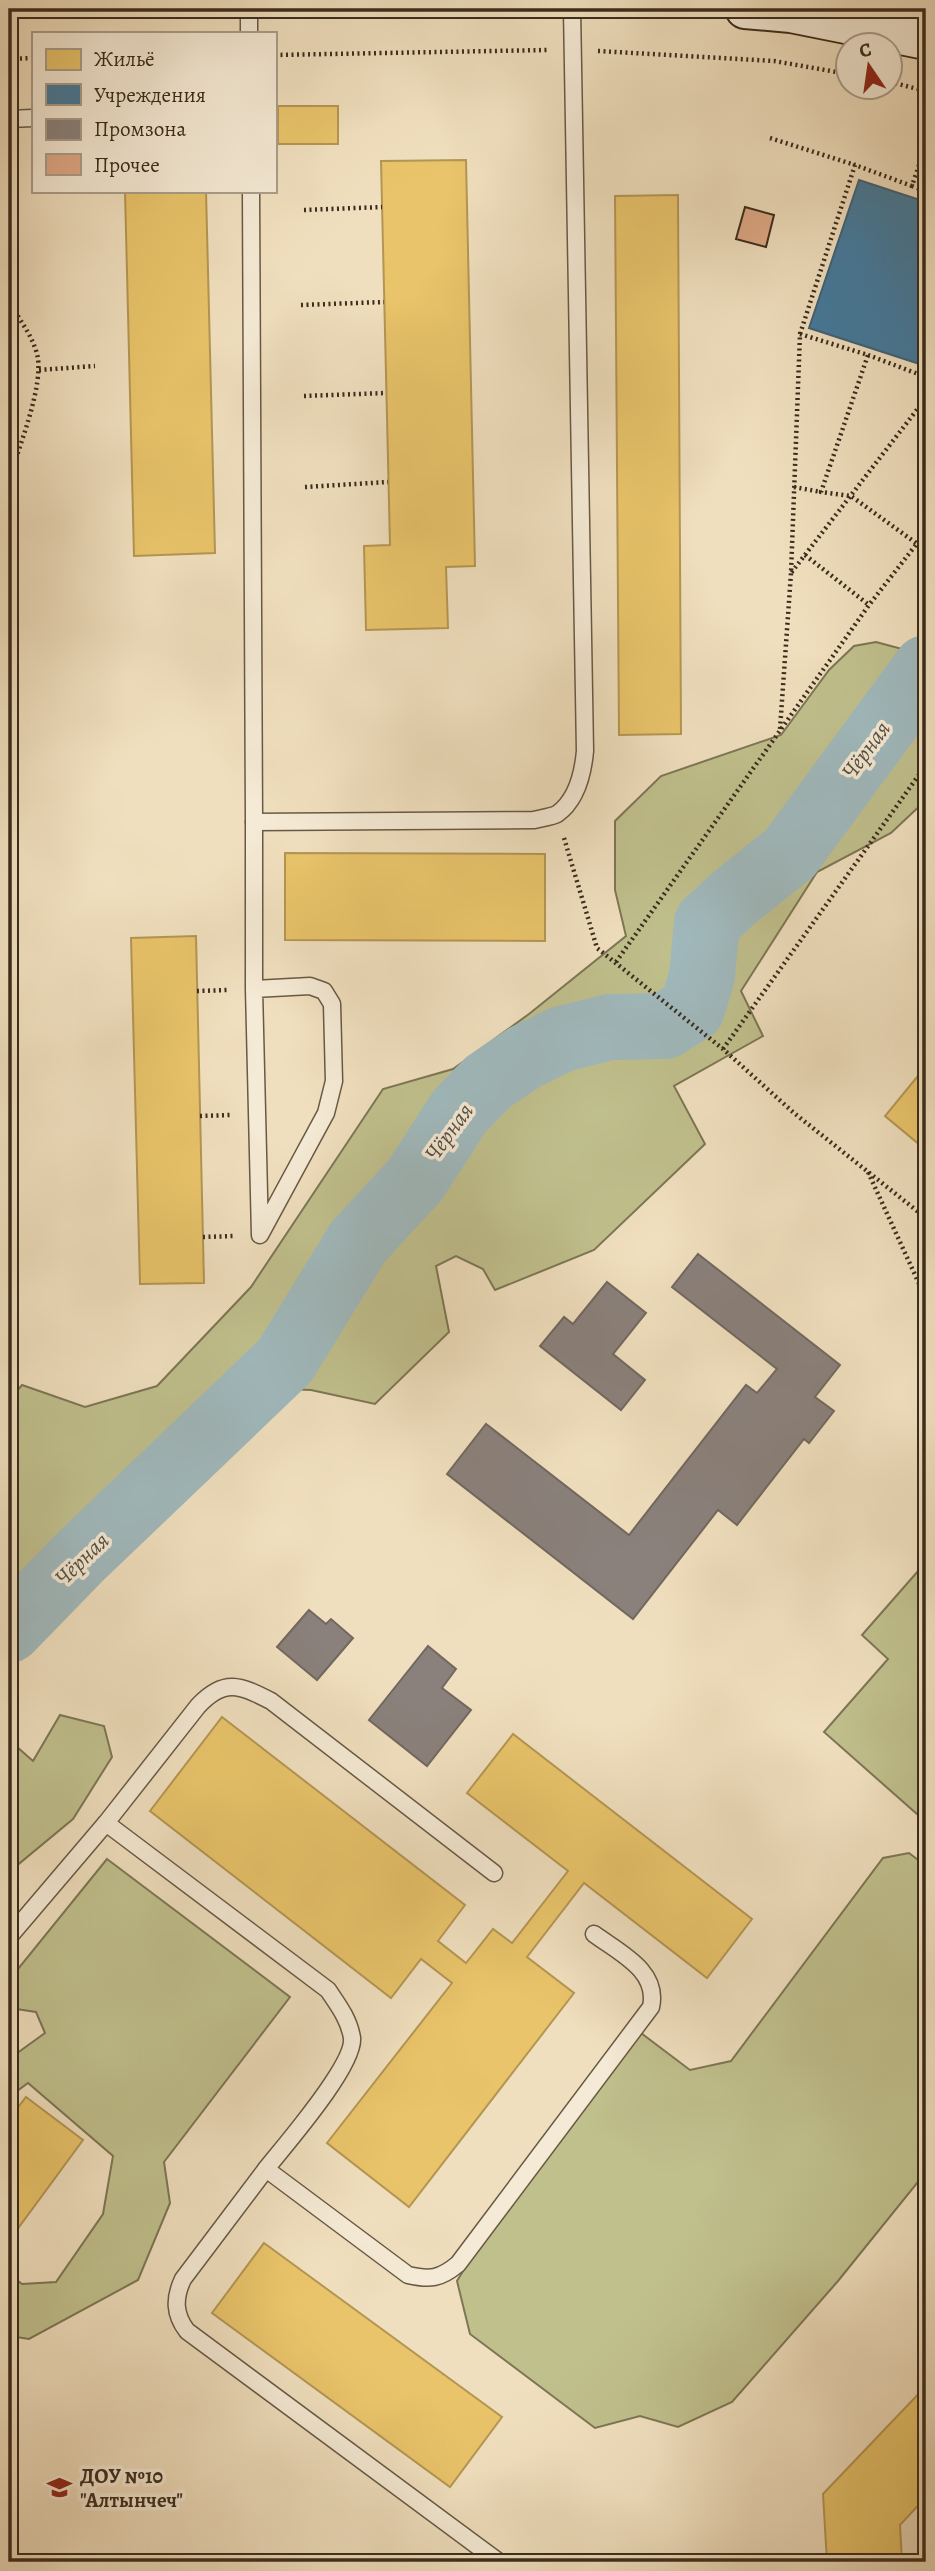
<svg xmlns="http://www.w3.org/2000/svg" width="935" height="2571" viewBox="0 0 935 2571" font-family="Alegreya,serif">
<style>
.green{fill:#c0c08d;stroke:#7d7655;stroke-width:2}
.homes{fill:#e9c46a;stroke:#b49653;stroke-width:2}
.public{fill:#457b9d;stroke:#426377;stroke-width:2}
.industry{fill:#8a817c;stroke:#726860;stroke-width:2}
.lines{fill:none;stroke-linecap:round;stroke-linejoin:round}
.river{stroke:#a0b9bd;stroke-width:66}
.building{fill:#dfa986;stroke:#3a2c1d;stroke-width:2}
.lane-casing{stroke:#685945;stroke-width:19}
.secondary-casing{stroke:#3a2c1d;stroke-width:42}
.path{stroke:#3a2c1d;stroke-width:4.5;stroke-dasharray:2 3.5;stroke-linecap:butt}
.lane{stroke:#f5ead5;stroke-width:16}
.secondary{stroke:#f5ead5;stroke-width:38}
.labels{text-anchor:middle;dominant-baseline:central;stroke-width:7;stroke-linejoin:round;paint-order:stroke}
.poi-label{font-size:21px;font-weight:bold;fill:#3a2c1d;stroke:#f5ead5;text-anchor:start}
.water-label{font-size:23px;font-style:italic;fill:#544f45;stroke:#f5ead5}
</style>
<rect width="100%" height="100%" fill="#f0dfbe"/>
<filter id="stains"><feTurbulence type="fractalNoise" baseFrequency=".00286" numOctaves="4"/><feColorMatrix values="0 0 0 0 .2 0 0 0 0 .09 0 0 0 0 .02 0 0 0 .5 -.17"/></filter>
<radialGradient id="worn" r=".72"><stop offset=".6" stop-color="#630" stop-opacity="0"/><stop offset="1" stop-color="#630" stop-opacity=".3"/></radialGradient>
<g class="green">
<polygon points="876,642 921,654 926,662 926,800 891,833 817,872 741,991 763,1036 674,1086 705,1144 594,1250 495,1290 483,1269 456,1256 436,1266 449,1332 375,1404 311,1390 224,1387 9,1583 9,1400 22,1385 85,1407 157,1386 251,1287 383,1089 453,1069 529,1014 626,936 615,890 615,821 661,776 781,735 829,670 854,646"/>
<polygon points="926,1562 926,1822 824,1732 888,1659 862,1635"/>
<polygon points="60,1715 104,1726 112,1757 73,1819 9,1872 9,1740 33,1761"/>
<polygon points="909,1853 926,1866 926,2172 838,2281 732,2402 678,2427 640,2416 595,2428 470,2334 457,2281 490,2227 637,2030 690,2070 731,2061 883,1858"/>
<polygon points="107,1859 290,1997 164,2162 170,2203 138,2280 29,2339 9,2336 9,2274 22,2284 56,2282 103,2214 113,2156 28,2083 9,2097 9,2059 45,2033 36,2012 9,2008 9,1980"/>
</g>
<g class="homes">
<rect x="278" y="106" width="60" height="38"/>
<polygon points="466,160 475,566 446,567 448,628 366,630 364,546 390,545 381,161"/>
<polygon points="125,191 206,191 215,553 134,556"/>
<polygon points="678,195 681,734 619,735 615,196"/>
<polygon points="285,853 545,854 545,941 285,940"/>
<polygon points="196,936 204,1283 140,1284 131,938"/>
<polygon points="926,1066 926,1150 885,1116"/>
<polygon points="222,1717 465,1905 438,1941 466,1963 493,1929 512,1943 568,1871 467,1793 513,1734 752,1919 707,1978 584,1883 527,1957 574,1993 409,2207 327,2143 452,1983 421,1959 391,1998 150,1811"/>
<polygon points="26,2097 83,2140 19,2227 9,2219 9,2119"/>
<polygon points="264,2243 502,2417 450,2487 212,2313"/>
<polygon points="926,2386 926,2497 900,2525 902,2562 827,2562 823,2494"/>
</g>
<polygon class="public" points="859,180 926,202 926,366 809,328"/>
<g class="industry">
<polygon points="698,1254 840,1365 815,1397 834,1411 809,1443 804,1439 737,1525 718,1510 633,1619 447,1474 486,1424 629,1535 746,1385 757,1393 777,1369 672,1287"/>
<polygon points="607,1282 646,1313 613,1354 645,1380 621,1410 540,1346 564,1317 573,1324"/>
<polygon points="309,1610 326,1624 331,1619 353,1638 317,1680 277,1647"/>
<polygon points="428,1646 456,1669 442,1688 471,1710 427,1766 369,1720"/>
</g>
<g class="lines">
<polyline class="river" points="9,1630 79,1558 285,1361 358,1242 416,1179 459,1112 488,1082 525,1057 562,1039 610,1027 665,1026 692,1009 702,976 707,923 735,897 790,853 926,668"/>
</g>
<polygon class="building" points="745,207 774,215 766,247 736,239"/>
<g class="lines">
<defs>
<g id="lane">
<polyline points="249,9 249,33"/>
<polyline points="9,119 33,118"/>
<path d="M251,191l3,631 280,-2c7,-2 17,-3 23,-6 20,-14 26,-41 28,-63l-13,-742"/>
<polyline points="254,989 310,986 324,991 332,1004 334,1081 326,1113 260,1235 254,989 254,822"/>
<path d="M106,1823l222,167c10,15 21,29 24,48 3,27 -67,107 -86,131l142,106c22,5 32,4 50,-11l193,-257c8,-36 -31,-54 -57,-73"/>
<path d="M9,1937l97,-114 92,-117c26,-28 42,-21 73,-5l223,172"/>
<path d="M266,2169l-83,110c-9,19 -9,35 4,52l312,231"/>
</g>
<polyline id="secondary" points="745,9 791,13 926,40"/>
</defs>
<use href="#lane" class="lane-casing"/>
<use href="#secondary" class="secondary-casing"/>
<g class="path">
<polyline points="598,51 774,61 848,74"/>
<polyline points="275,55 547,50"/>
<polyline points="9,59 33,58"/>
<polyline points="890,82 926,91"/>
<polyline points="770,138 855,165"/>
<polyline points="926,144 912,186 926,191"/>
<polyline points="304,210 382,207"/>
<path d="M9,302c10,17 23,33 28,52 8,30 -19,95 -28,126"/>
<polyline points="301,305 384,302"/>
<polyline points="800,334 855,165 912,186"/>
<polyline points="868,355 926,377"/>
<polyline points="39,370 95,366"/>
<polyline points="304,396 386,393"/>
<polyline points="305,487 388,482"/>
<polyline points="794,487 821,492"/>
<polyline points="916,543 851,496 821,492 868,355 800,334 791,573 926,398"/>
<polyline points="805,555 869,605"/>
<polyline points="780,729 791,573"/>
<polyline points="564,838 597,948 723,1049 794,1113 926,1218"/>
<polyline points="616,962 869,605 926,532"/>
<polyline points="197,991 228,990"/>
<polyline points="723,1049 926,765"/>
<polyline points="200,1116 231,1115"/>
<polyline points="868,1172 926,1299"/>
<polyline points="203,1237 234,1236"/>
</g>
<use href="#lane" class="lane"/>
<use href="#secondary" class="secondary"/>
</g>
<defs>
<symbol id="school-bare" viewBox="-9 -9 18 18"><path d="M0-5L7-2L0 1L-7-2ZM-4 1L0 2.5L4 1V4Q0 6-4 4Z" fill="#8f2418" stroke="#f5ead5" stroke-width="2.5" paint-order="stroke"/></symbol>
</defs>
<g fill-rule="evenodd">
<use href="#school-bare" x="42" y="2470" width="35" height="35"/>
</g>
<g class="labels">
<g class="poi-label">
<text x="80" y="2476">ДОУ №10<tspan x="80" dy="24">"Алтынчеч"</tspan></text>
</g>
<g class="water-label">
<text transform="translate(866 750) rotate(-54)">Чёрная</text>
<text transform="translate(449 1132) rotate(-54)">Чёрная</text>
<text transform="translate(82 1559) rotate(-44)">Чёрная</text>
</g>
</g>
<rect width="935" height="2571" fill="none" stroke="#f0dfbe" stroke-width="35"/>
<rect x="10" y="10" width="914" height="2550" fill="none" stroke="#3a2c1d" stroke-width="3.5"/>
<rect x="18" y="18" width="900" height="2536" fill="none" stroke="#3a2c1d" stroke-width="2"/>
<rect x="32" y="32" width="245" height="161" fill="#f5ead5" stroke="#aa9e8b" stroke-width="2"/>
<rect x="46" y="49" width="35" height="21" fill="#e9c46a" stroke="#aa9e8b" stroke-width="2"/>
<text x="94" y="66" font-size="21" fill="#3a2c1d">Жильё</text>
<rect x="46" y="84" width="35" height="21" fill="#457b9d" stroke="#aa9e8b" stroke-width="2"/>
<text x="94" y="102" font-size="21" fill="#3a2c1d">Учреждения</text>
<rect x="46" y="119" width="35" height="21" fill="#8a817c" stroke="#aa9e8b" stroke-width="2"/>
<text x="94" y="136" font-size="21" fill="#3a2c1d">Промзона</text>
<rect x="46" y="154" width="35" height="21" fill="#dfa986" stroke="#aa9e8b" stroke-width="2"/>
<text x="94" y="172" font-size="21" fill="#3a2c1d">Прочее</text>
<g transform="translate(869 66) rotate(347)"><circle r="33" fill="#f5ead5" stroke="#aa9e8b" stroke-width="2"/>
<path d="M0-5L12 26L0 18L-12 26Z" fill="#8f2418"/>
<text y="-10" font-size="19" font-weight="bold" text-anchor="middle" fill="#3a2c1d">С</text>
</g>
<rect width="100%" height="100%" filter="url(#stains)"/>
<rect width="100%" height="100%" fill="url(#worn)"/>
</svg>
